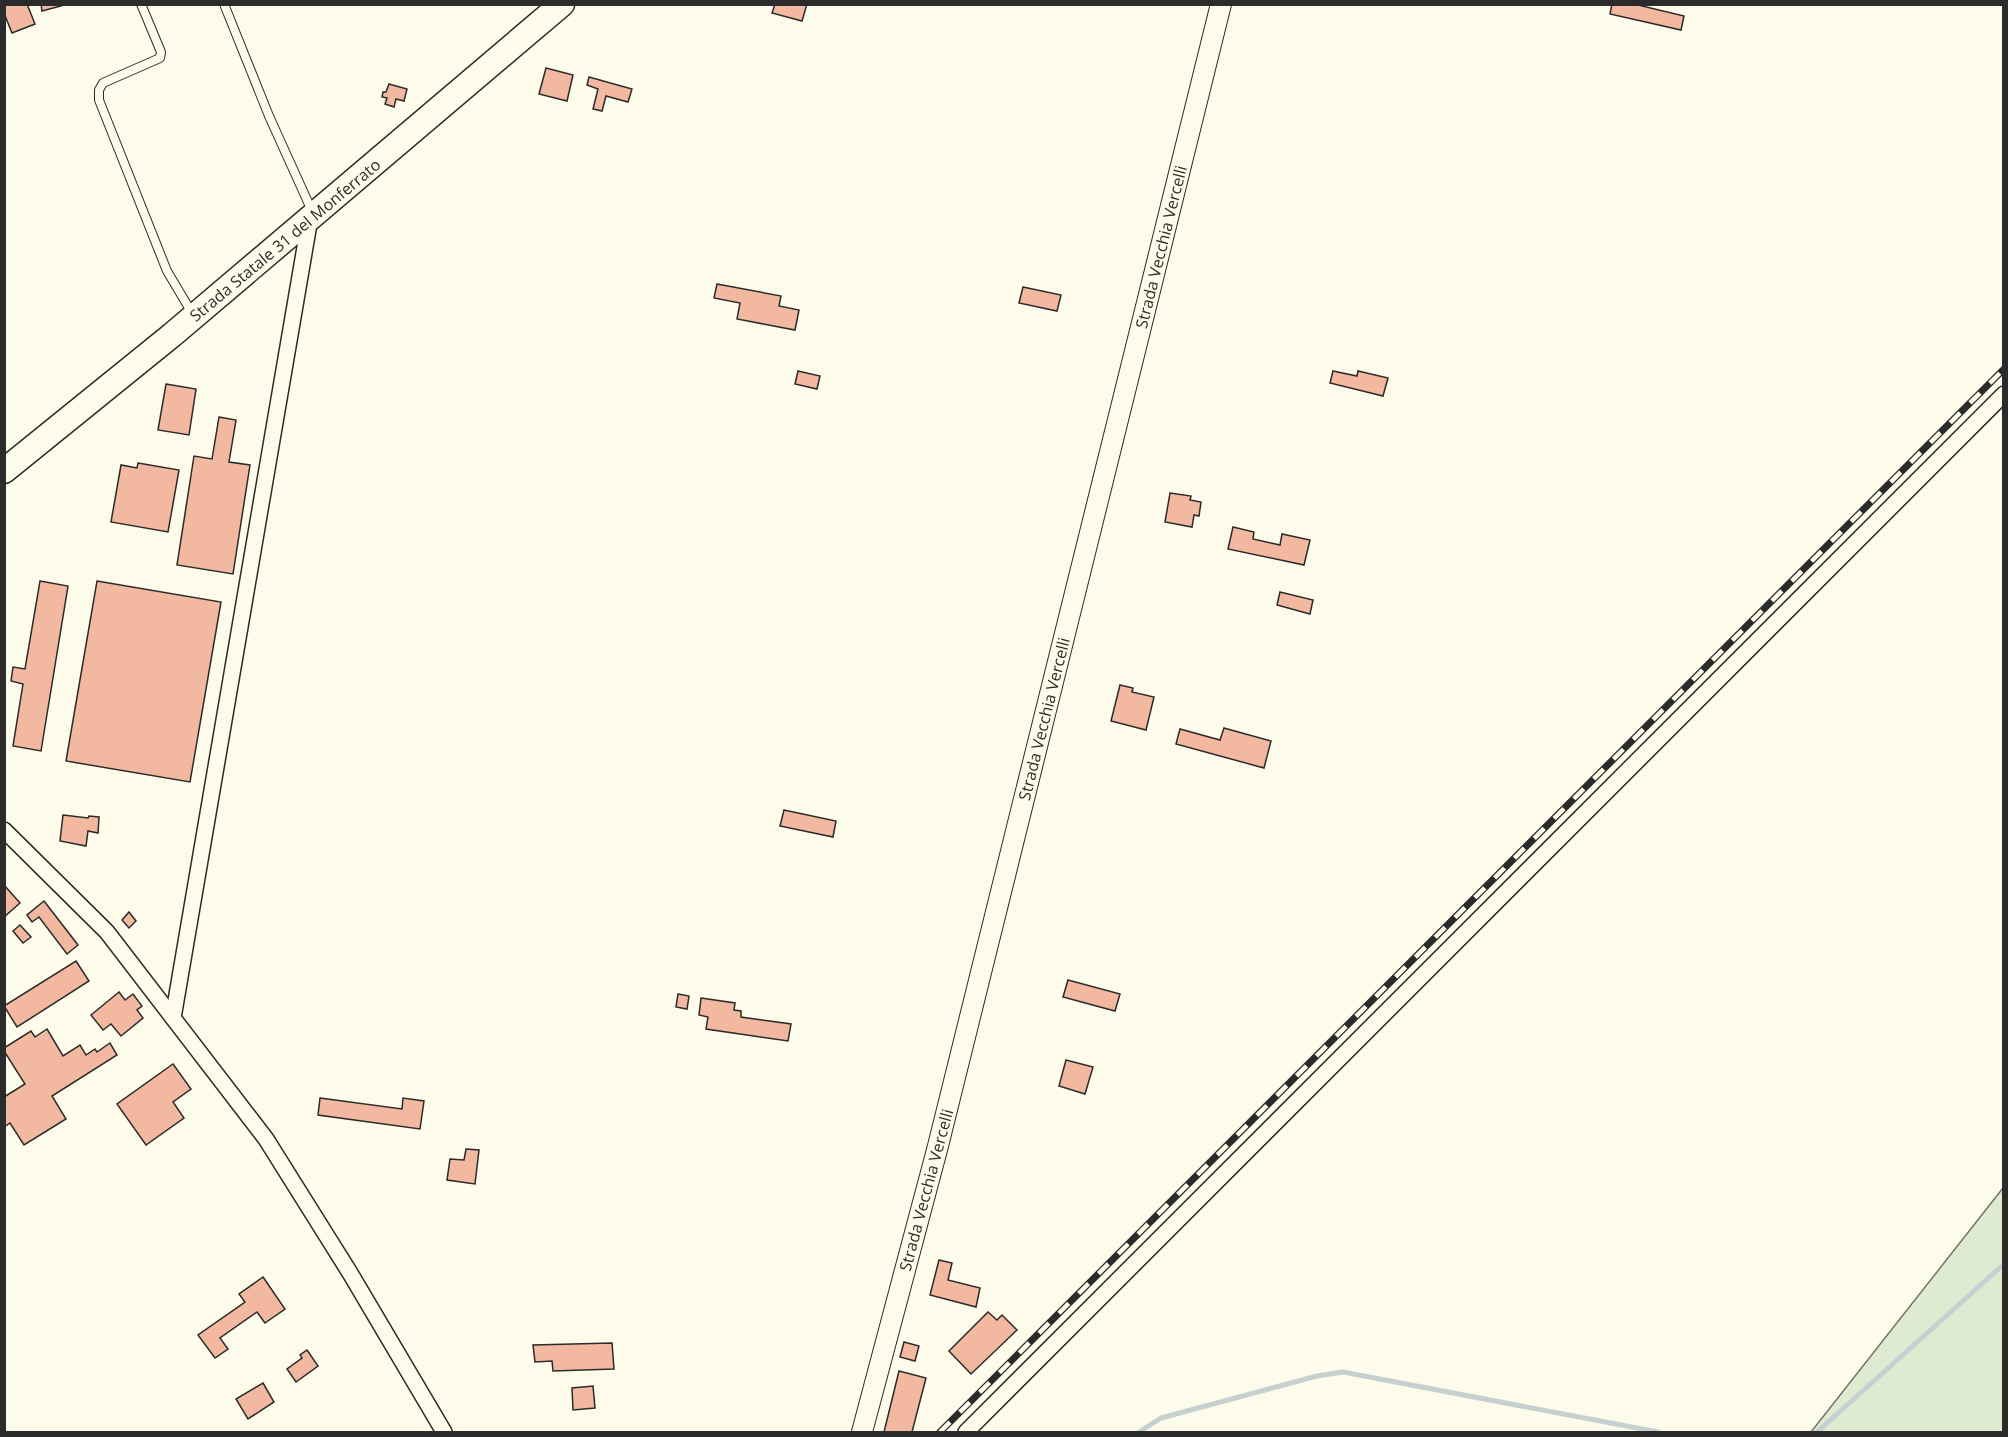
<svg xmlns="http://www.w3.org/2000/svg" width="2008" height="1437" viewBox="0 0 2008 1437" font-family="'Open Sans',sans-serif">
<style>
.green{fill:#deebd1;stroke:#74746e;stroke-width:1.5}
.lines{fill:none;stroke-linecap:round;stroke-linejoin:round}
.stream{stroke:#c7d0d0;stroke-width:5}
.building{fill:#f2b8a0;stroke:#2b2b2b;stroke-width:1.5}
.service-casing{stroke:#2b2b2b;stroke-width:10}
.minor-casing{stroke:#2b2b2b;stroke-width:18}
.tertiary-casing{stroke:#2b2b2b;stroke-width:22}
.primary-casing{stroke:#2b2b2b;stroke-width:27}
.service{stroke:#fdfbea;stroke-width:8}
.minor{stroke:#fdfbea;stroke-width:15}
.tertiary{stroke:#fdfbea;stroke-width:20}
.primary{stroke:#fdfbea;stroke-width:24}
.rail-casing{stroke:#2b2b2b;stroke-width:7}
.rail{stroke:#fdfbea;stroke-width:4.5;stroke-dasharray:14;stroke-linecap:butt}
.labels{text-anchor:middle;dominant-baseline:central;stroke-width:4.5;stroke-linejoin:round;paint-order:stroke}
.street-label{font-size:16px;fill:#2b2b2b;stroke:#fdfbea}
</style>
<rect width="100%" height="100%" fill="#fdfbea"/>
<polygon class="green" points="2003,1188 2003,1432 1811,1432"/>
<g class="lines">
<g class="stream">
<polyline points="1139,1432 1161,1418 1317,1376 1343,1372 1658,1432"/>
<polyline points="1817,1432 2004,1264"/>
</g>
</g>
<g class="building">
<polygon points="4,4 27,4 35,24 12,33 4,13"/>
<polygon points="41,4 68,4 42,11"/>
<polygon points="775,4 807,4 802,21 772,13"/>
<polygon points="1612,4 1634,4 1684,16 1681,30 1610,14"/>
<polygon points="546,68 573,75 567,101 539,94"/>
<polygon points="589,77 632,89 628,102 606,96 602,111 593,109 598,89 587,85"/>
<polygon points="389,84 407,89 404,101 396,99 394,107 385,104 387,98 382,97 383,92 386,92"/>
<polygon points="717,284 781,296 779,306 799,310 795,330 737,319 740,303 714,298"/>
<polygon points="1023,287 1061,295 1057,311 1019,303"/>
<polygon points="798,371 820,376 817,389 795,384"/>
<polygon points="1333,371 1357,376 1358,371 1388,378 1383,396 1330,383"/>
<polygon points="166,384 196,389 189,435 158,430"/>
<polygon points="219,417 236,420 229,462 250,465 233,574 177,565 194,456 212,459"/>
<polygon points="138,463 179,470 168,532 111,522 121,465 137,468"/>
<polygon points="1170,493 1191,496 1190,500 1201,502 1199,516 1194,515 1192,527 1165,522"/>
<polygon points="1233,527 1254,532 1253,539 1280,545 1282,534 1310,540 1304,565 1228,549"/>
<polygon points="40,581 68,586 41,751 13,746 23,684 11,681 13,667 25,669"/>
<polygon points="97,581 221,602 190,782 66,761"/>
<polygon points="1280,592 1313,600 1310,614 1277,605"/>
<polygon points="1120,685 1133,688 1132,692 1154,697 1146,730 1111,721"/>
<polygon points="1224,728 1271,741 1264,768 1176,744 1180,729 1220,740"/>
<polygon points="784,810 836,821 833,837 780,826"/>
<polygon points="63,815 88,818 89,816 99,817 98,833 88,831 86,846 60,841"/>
<polygon points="4,885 20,903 4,917"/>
<polygon points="44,901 78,945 67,954 39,917 32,922 27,915"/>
<polygon points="129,912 136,921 129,928 122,920"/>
<polygon points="20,925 31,937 23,943 13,931"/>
<polygon points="76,961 89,981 17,1027 4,1006"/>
<polygon points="1068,980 1120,994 1115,1011 1063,997"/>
<polygon points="119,992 125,1000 133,994 142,1006 137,1010 143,1018 121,1036 111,1024 103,1030 91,1015"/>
<polygon points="678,994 689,996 687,1009 676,1007"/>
<polygon points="701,998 735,1003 734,1010 741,1011 741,1017 791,1024 788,1041 706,1029 708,1017 699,1015"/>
<polygon points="47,1029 63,1056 80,1045 86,1055 95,1049 97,1052 110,1043 117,1055 52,1096 66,1119 24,1145 10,1123 4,1127 4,1097 25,1084 4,1051 4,1048 31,1031 35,1037"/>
<polygon points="1066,1060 1093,1067 1085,1094 1059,1086"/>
<polygon points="173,1064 191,1089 173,1102 184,1118 146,1145 117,1104"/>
<polygon points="320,1098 402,1109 403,1098 424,1101 420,1129 318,1115"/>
<polygon points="466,1149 479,1150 475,1184 447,1180 450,1159 464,1160"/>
<polygon points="939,1260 952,1263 948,1280 980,1288 976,1307 930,1295"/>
<polygon points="263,1277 285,1309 265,1323 257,1312 220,1338 228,1349 215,1358 198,1335 245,1302 239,1294"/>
<polygon points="988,1312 997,1320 1002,1315 1017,1330 971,1374 949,1351"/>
<polygon points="904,1342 919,1346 915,1361 900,1357"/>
<polygon points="612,1343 614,1369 553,1371 552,1361 535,1362 533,1345"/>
<polygon points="307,1350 318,1366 296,1382 287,1369 302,1358 300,1355"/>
<polygon points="899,1371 926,1378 912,1432 884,1432"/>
<polygon points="263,1383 274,1402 248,1419 236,1399"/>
<polygon points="593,1386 595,1408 573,1410 572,1388"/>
</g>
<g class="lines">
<defs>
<g id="service">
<polyline points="141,4 161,52 160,58 103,83 99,90 99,100 167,271 192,313"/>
<polyline points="224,4 269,116 312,211"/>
</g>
<g id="minor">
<polyline points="4,830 107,932 266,1139 350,1273 444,1432"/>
<polyline points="173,1018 310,218"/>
<polyline points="966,1432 2004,394"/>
</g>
<polyline id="tertiary" points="862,1432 938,1146 1221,4"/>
<polyline id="primary" points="4,471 172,335 562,4"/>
</defs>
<use href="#service" class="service-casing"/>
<use href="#minor" class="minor-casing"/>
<use href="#tertiary" class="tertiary-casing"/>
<use href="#primary" class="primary-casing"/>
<use href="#service" class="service"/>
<use href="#minor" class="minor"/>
<use href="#tertiary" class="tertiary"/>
<use href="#primary" class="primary"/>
<defs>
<polyline id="rail" points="940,1432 2004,369"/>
</defs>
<use href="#rail" class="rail-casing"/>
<use href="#rail" class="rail"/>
</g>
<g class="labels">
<g class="street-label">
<text transform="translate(285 240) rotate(-40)">Strada Statale 31 del Monferrato</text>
<text transform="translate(1161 247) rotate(-76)">Strada Vecchia Vercelli</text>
<text transform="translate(1044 719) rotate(-76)">Strada Vecchia Vercelli</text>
<text transform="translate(926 1190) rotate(-75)">Strada Vecchia Vercelli</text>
</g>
</g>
<rect width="2008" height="1437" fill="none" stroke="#2b2b2b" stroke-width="12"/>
</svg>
